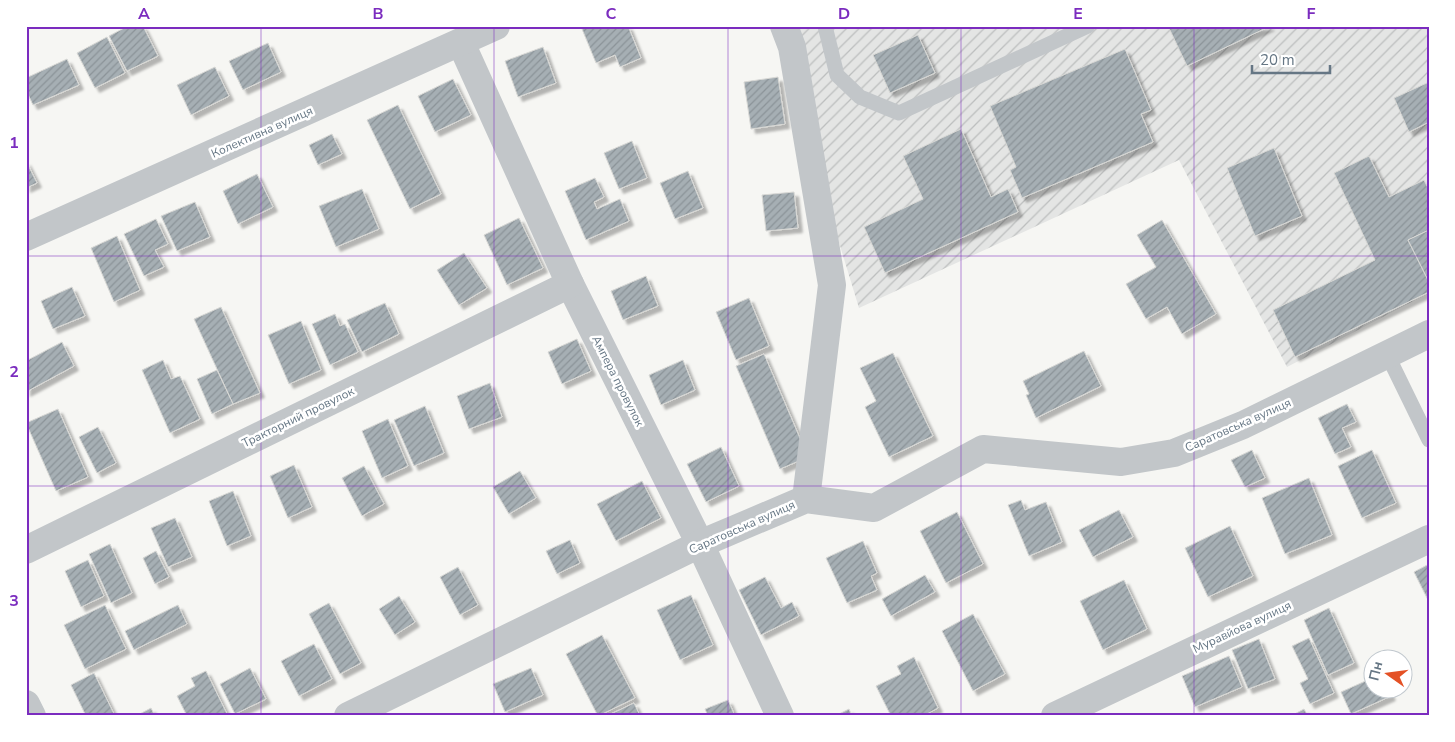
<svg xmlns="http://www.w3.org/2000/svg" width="1455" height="742" viewBox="0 0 1455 742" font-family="'Nunito Sans',sans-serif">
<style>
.industrial{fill:url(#industrial-furrows)}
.building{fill:url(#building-hatch);stroke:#d8d8d5;filter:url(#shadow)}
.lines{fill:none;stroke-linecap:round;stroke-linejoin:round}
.service{stroke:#c2c6c9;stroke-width:15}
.minor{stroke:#c2c6c9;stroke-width:28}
.tertiary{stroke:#c2c6c9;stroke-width:28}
.grid{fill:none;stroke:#7b2cbf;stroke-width:1;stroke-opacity:0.55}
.labels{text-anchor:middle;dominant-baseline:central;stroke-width:5;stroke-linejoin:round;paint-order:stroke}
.street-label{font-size:12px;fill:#657684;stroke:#fff}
.neatline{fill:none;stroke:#7b2cbf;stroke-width:2}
.grid-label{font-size:16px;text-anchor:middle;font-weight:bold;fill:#7b2cbf}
</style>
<defs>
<pattern id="industrial-furrows" width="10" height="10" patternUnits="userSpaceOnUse" patternTransform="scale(1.25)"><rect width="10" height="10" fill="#e4e5e4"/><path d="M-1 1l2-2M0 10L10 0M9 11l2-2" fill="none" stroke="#bcbebe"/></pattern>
<pattern id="building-hatch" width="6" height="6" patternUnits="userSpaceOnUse" patternTransform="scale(1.25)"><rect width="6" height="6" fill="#a6afb4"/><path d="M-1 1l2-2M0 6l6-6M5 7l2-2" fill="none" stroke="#8b9398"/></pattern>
<filter id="shadow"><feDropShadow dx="4.5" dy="4.5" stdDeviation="1" flood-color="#0004"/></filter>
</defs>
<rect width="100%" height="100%" fill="#f6f6f3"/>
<polygon class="industrial" points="795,26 1429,26 1429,293 1287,367 1179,160 859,308 834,226"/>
<g class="building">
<polygon points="128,26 143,26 158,56 127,71 109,36"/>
<polygon points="588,26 628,26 641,58 620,67 615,55 596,63 582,29"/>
<polygon points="1168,26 1270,26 1187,66"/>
<polygon points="918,35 935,73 890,93 873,55"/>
<polygon points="107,37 125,73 95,88 77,53"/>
<polygon points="268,43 281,72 243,90 229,61"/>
<polygon points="543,47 556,83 518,97 505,61"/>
<polygon points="1125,49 1151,110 1141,114 1153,142 1022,198 1010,170 1016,167 990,106"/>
<polygon points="67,59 79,85 33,105 26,90 26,78"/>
<polygon points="215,67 229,96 191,115 177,85"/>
<polygon points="778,77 785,124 751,129 744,82"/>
<polygon points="453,79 471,115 435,132 418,96"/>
<polygon points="1429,82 1429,122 1409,132 1394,98"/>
<polygon points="398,105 441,194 410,209 367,120"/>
<polygon points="961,129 991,197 1008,189 1018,212 885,273 864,227 923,199 903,156"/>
<polygon points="332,134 342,154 318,165 309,145"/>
<polygon points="632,141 647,178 619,189 604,153"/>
<polygon points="1274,148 1302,216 1255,236 1227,168"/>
<polygon points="1369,156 1389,197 1424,180 1429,190 1429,230 1408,240 1429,282 1429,292 1295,357 1273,310 1375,260 1334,173"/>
<polygon points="26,161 37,183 26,188"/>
<polygon points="688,171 703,208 675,219 660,183"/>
<polygon points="257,174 273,207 238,224 223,191"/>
<polygon points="595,178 604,197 594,202 597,209 620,199 629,221 586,240 565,191"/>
<polygon points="362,189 379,229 336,247 319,206"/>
<polygon points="794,192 798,228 766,231 762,195"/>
<polygon points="195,202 210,237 177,251 161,216"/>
<polygon points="519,218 543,268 507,285 484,235"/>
<polygon points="156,219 168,244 155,250 164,267 144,276 124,234"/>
<polygon points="1162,220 1216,314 1182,334 1167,307 1146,319 1126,284 1156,267 1137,235"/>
<polygon points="1429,230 1429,282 1408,240"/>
<polygon points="117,236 140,290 114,302 91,248"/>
<polygon points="464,253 487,288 459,305 437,270"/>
<polygon points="646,276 658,306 623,320 611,291"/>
<polygon points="72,287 85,316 53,329 41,301"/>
<polygon points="749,298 769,346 736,360 716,312"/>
<polygon points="385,303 399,334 362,352 347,320"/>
<polygon points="221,307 260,393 233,404 194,319"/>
<polygon points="335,314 340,326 345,324 358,352 330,365 312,324"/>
<polygon points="301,321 321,370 289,384 268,335"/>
<polygon points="577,339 591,371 562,384 548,352"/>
<polygon points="62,342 74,366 26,392 26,361"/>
<polygon points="1084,351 1101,386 1036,418 1026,395 1029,394 1023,381"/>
<polygon points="893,353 933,436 889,457 865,407 876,401 860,368"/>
<polygon points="764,354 808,457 780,469 736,366"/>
<polygon points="163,360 171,379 180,376 200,419 170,433 142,370"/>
<polygon points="683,360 695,390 661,405 649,375"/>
<polygon points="217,370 233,404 212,414 197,379"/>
<polygon points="490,383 502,417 469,429 457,396"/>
<polygon points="1347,404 1356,422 1342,428 1351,447 1335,454 1318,418"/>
<polygon points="425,406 444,453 414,466 394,420"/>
<polygon points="58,409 88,477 56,491 26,423"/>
<polygon points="388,419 408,466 382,478 362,431"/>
<polygon points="98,427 116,463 97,473 79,437"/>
<polygon points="721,447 739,486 706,502 687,464"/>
<polygon points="1252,450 1265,478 1245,487 1231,460"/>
<polygon points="1372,450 1396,503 1362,518 1338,466"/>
<polygon points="294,465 312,507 288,518 270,476"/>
<polygon points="364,466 384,504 362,516 342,478"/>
<polygon points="520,471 536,498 509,514 493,487"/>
<polygon points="1309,478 1332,535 1285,554 1262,498"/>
<polygon points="642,481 661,518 616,541 597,504"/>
<polygon points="233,491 251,536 227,546 209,501"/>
<polygon points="1021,500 1025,510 1046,502 1062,542 1029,556 1008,505"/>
<polygon points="1119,510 1133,537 1093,557 1079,530"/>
<polygon points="957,512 983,564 946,583 920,531"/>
<polygon points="175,518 192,557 168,567 151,528"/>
<polygon points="1230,526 1253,576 1208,597 1185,548"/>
<polygon points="570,540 580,563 557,574 546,551"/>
<polygon points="863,541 877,573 871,576 877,590 847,603 826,558"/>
<polygon points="110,544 132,593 111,603 89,554"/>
<polygon points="156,551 169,577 155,584 143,558"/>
<polygon points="88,560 104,596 81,607 65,571"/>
<polygon points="1429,564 1429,602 1414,572"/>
<polygon points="458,567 478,605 460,615 440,577"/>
<polygon points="925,575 935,592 891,616 882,599"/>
<polygon points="765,577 781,608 792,602 799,616 761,635 739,590"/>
<polygon points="1124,580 1147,629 1103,650 1080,601"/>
<polygon points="691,595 713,645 680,660 657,610"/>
<polygon points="399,596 415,622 395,635 379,609"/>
<polygon points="329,603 361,663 340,674 309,614"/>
<polygon points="105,605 126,649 85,669 64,625"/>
<polygon points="178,605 187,624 134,650 125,631"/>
<polygon points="1329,608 1354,663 1328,675 1304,620"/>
<polygon points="973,614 1005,674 973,691 942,631"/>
<polygon points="602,635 635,698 598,716 566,654"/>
<polygon points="1309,638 1334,693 1310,704 1300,683 1308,679 1292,646"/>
<polygon points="1259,639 1275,679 1248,689 1232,650"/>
<polygon points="314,644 332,679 299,696 281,661"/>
<polygon points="1229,656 1242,687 1195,707 1182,676"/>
<polygon points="914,657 938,708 923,716 891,716 876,686 901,674 897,666"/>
<polygon points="250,668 266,699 235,714 220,684"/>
<polygon points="531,668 543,695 505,712 493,684"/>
<polygon points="206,671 228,716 187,716 177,696 195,686 191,678"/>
<polygon points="94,673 115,716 86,716 71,685"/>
<polygon points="1372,678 1372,690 1388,690 1391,696 1351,714 1341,692"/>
<polygon points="728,700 735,716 708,716 705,709"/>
<polygon points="634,703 640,716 607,716"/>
<polygon points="151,708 155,716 136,716"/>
<polygon points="849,709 852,716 835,716"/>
<polygon points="1304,709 1308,716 1291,716"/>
</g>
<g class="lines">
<g class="service">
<polyline points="825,26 837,75 860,97 899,113 1088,26"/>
<polyline points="1387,354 1429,440"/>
</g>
<g class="minor">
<polyline points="784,26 792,47 832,285 806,499"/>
<polyline points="461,43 570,284 700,544 780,716"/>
<polyline points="26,237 496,26"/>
<polyline points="26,550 570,284"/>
<polyline points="348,716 700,544 806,499 874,508 983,449 1121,462 1174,453 1243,425 1429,334"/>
<polyline points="1055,716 1429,539"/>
</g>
<polyline class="tertiary" points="26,704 32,716"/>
</g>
<path class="grid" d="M261,26v690M494,26v690M728,26v690M961,26v690M1194,26v690M26,256h1403M26,486h1403"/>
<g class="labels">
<g class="street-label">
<text transform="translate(262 132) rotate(-24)">Колективна вулиця</text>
<text transform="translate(618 381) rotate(63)">Ампера провулок</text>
<text transform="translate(298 417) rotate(-26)">Тракторний провулок</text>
<text transform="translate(1238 425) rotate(-24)">Саратовська вулиця</text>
<text transform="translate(742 527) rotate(-24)">Саратовська вулиця</text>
<text transform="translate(1242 627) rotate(-25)">Муравйова вулиця</text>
</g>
</g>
<rect width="1455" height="742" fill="none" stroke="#ffffff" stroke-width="55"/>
<g transform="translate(1388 674) rotate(284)"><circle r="24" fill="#ffffff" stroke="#c1c8ce"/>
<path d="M0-4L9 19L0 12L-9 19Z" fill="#e45125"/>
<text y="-8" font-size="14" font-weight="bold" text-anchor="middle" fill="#657684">Пн</text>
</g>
<path d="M1252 65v8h78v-8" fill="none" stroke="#657684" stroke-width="2.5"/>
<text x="1260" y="65" font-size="15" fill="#657684" stroke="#ffffff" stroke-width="4" paint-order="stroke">20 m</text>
<rect x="28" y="28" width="1400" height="686" class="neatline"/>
<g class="grid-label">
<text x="144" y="19">A</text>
<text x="378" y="19">B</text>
<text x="611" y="19">C</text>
<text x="844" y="19">D</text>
<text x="1078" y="19">E</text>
<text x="1311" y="19">F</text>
<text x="14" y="148">1</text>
<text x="14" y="377">2</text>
<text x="14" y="606">3</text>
</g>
</svg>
